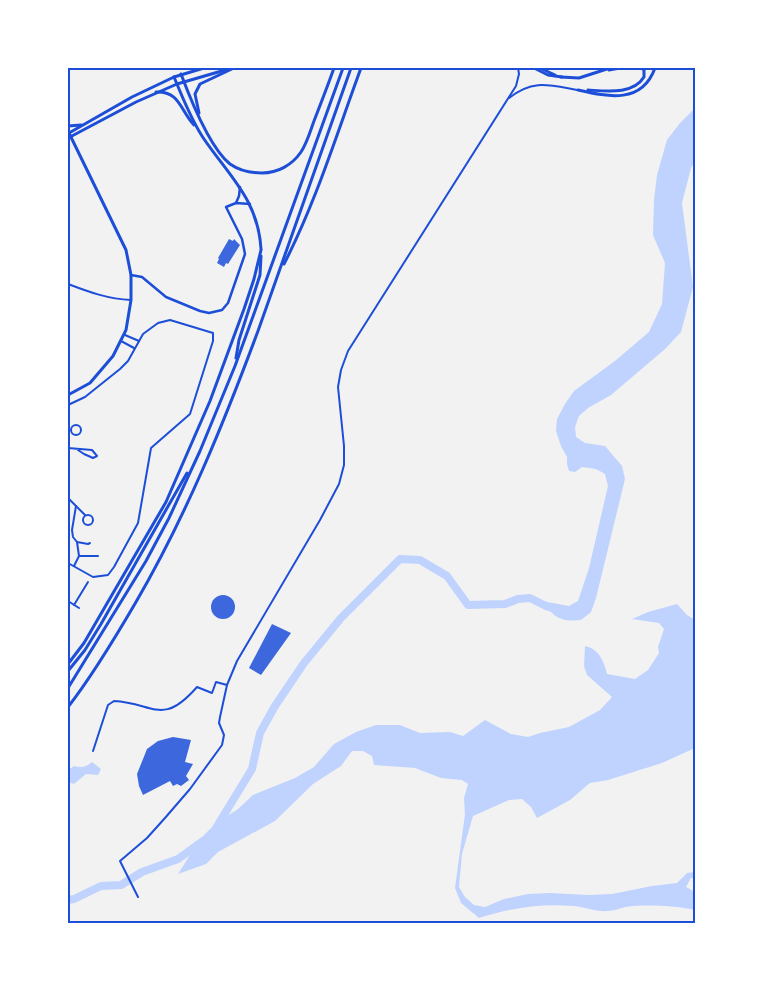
<svg xmlns="http://www.w3.org/2000/svg" width="763" height="991" viewBox="0 0 763 991" font-family="Mulish,sans-serif">
<style>
.water{fill:#bfd3fe}
.lines{fill:none;stroke-linecap:round;stroke-linejoin:round}
.river{stroke:#bfd3fe;stroke-width:8}
.building{fill:#3d67dc}
.minor{stroke:#1d4ed8;stroke-width:2}
.tertiary{stroke:#1d4ed8;stroke-width:2.5}
.secondary{stroke:#1d4ed8;stroke-width:3}
.primary{stroke:#1d4ed8;stroke-width:3}
.trunk{stroke:#1d4ed8;stroke-width:3}
.neatline{fill:none;stroke:#1d4ed8;stroke-width:2}
</style>
<rect width="100%" height="100%" fill="#f2f2f2"/>
<g class="water">
<path d="M695,108v53l-4,7 -9,35 11,84 -12,45 -16,17 -54,46 -23,13 -9,8 -4,11 1,10 9,6 20,3 17,20 3,13 -29,119 -5,14 -10,8c-21,2 -26,-2 -39,-19l27,5 9,-5 11,-33 19,-82 -3,-12 -9,-5 -14,-2 -7,5 -6,-1 -2,-7v-7l-6,-11 -5,-15 1,-12 8,-15 9,-13 41,-30 34,-29 13,-28 3,-41 -12,-28 1,-35 3,-25 10,-35 13,-17z"/>
<path d="M677,604l10,11 8,5v128l-33,15 -54,17 -18,3 -20,17 -33,18 -6,-11 -9,-8 -13,1 -36,16 -11,38 -3,33 6,10 9,8 11,2 19,-8 24,-5 22,-1 39,2 23,-1 40,-8 25,-3 10,-10 8,-1v6h-4l-5,9 9,5v18c-17,-4 -50,-6 -69,-3 -6,1 -12,4 -18,4 -12,1 -23,-4 -34,-5 -34,-3 -63,2 -95,12l-18,-15 -6,-15 10,-74 -1,-16 4,-14 -6,-4 -21,-2 -26,-10 -41,-3 -2,-9 -9,-5h-11l-11,15 -28,18 -38,37 -57,31 -12,12 -28,10 22,-35 15,-15 23,-15 15,-14 42,-17 19,-11 20,-23 22,-12 20,-7h24l20,8 30,-1 13,4 22,-16 26,14 17,3 12,-4 29,-6 31,-17 12,-13 -25,-22 -3,-9 1,-20c14,3 19,15 22,28l28,5 13,-9 11,-17 -1,-6 6,-18 -5,-6 -27,-4 16,-7z"/>
<path d="M92,762l9,7 -3,6 -12,-1 -12,10 -6,-2v-12l6,-4c8,2 12,1 18,-4z"/>
</g>
<g class="lines">
<g class="river">
<polyline points="216,828 252,769 260,733 275,706 304,663 341,618 400,559 420,560 447,576 468,605 505,604 518,599 530,598 546,606 555,609"/>
<polyline points="68,900 74,899 101,886 121,885 142,872 178,859 203,841"/>
</g>
</g>
<g class="building">
<polygon points="229,239 233,241 234,239 240,245 228,264 226,263 224,267 217,263 219,259 218,258"/>
<circle cx="223" cy="607" r="12"/>
<polygon points="272,624 291,633 261,675 249,668"/>
<polygon points="173,737 191,740 185,762 193,764 186,776 189,780 181,786 177,784 173,786 170,781 143,795 139,786 137,774 147,749 158,741"/>
</g>
<g class="lines">
<g class="minor">
<path d="M509,98c24,-19 40,-13 68,-8"/>
<path d="M68,284c21,8 40,15 63,16"/>
<polyline points="125,335 139,341"/>
<polyline points="121,341 134,348"/>
<polyline points="68,405 85,397 120,369 128,361 143,334 158,323 170,320 213,333 213,341 190,414 151,448 138,523 114,567 108,575 93,577 68,563"/>
<circle cx="76" cy="430" r="5"/>
<polyline points="68,448 92,450 97,456 93,458 84,454 78,450"/>
<polyline points="68,498 85,515"/>
<circle cx="88" cy="520" r="5"/>
<polyline points="77,542 88,544 90,543"/>
<polyline points="79,556 98,556"/>
<polyline points="74,566 79,556 77,542 73,537 72,530 76,506"/>
<polyline points="68,601 79,608"/>
<polyline points="74,605 88,582"/>
<path d="M93,751l15,-46 6,-4c40,2 48,26 83,-14l15,6 4,-11 11,3"/>
<polyline points="138,897 120,861 147,838 165,818 190,789 222,745 224,735 219,723 220,717 227,685 237,661 320,520 339,484 344,465 344,446 338,387 341,370 348,351 516,86 519,74 518,68"/>
</g>
<g class="tertiary">
<polyline points="236,203 239,196 240,187"/>
<polyline points="131,275 142,277 166,297 200,311 209,313 222,310 228,303 245,254 242,239 226,207 236,203 250,204"/>
</g>
<g class="secondary">
<polyline points="540,68 555,75"/>
<polyline points="561,68 581,68"/>
<polyline points="609,70 620,68"/>
<polyline points="561,77 579,78 610,68"/>
<path d="M578,90c31,7 64,14 77,-22"/>
<path d="M588,90c18,1 45,5 56,-13v-7l-3,-2"/>
<polyline points="68,126 81,125"/>
<polyline points="68,131 126,250 131,275 131,300 126,330 113,356 90,383 68,395"/>
<polyline points="69,133 132,97 174,77"/>
<polyline points="70,137 136,102 177,84"/>
</g>
<g class="primary">
<polyline points="534,68 548,75 562,77"/>
<polyline points="174,77 204,68"/>
<polyline points="177,84 232,68"/>
</g>
<g class="trunk">
<path d="M181,74c9,24 29,74 49,90 10,7 21,9 32,9 16,0 30,-8 39,-21 6,-9 9,-20 13,-31 7,-18 14,-36 20,-53"/>
<path d="M174,77c9,21 17,43 30,62 26,38 54,61 57,110"/>
<path d="M156,92c24,-1 24,18 38,33"/>
<polyline points="199,113 195,94 200,84 234,68"/>
<path d="M284,264c32,-62 53,-131 77,-196"/>
<polyline points="236,358 239,340 260,275 261,256"/>
<polyline points="68,664 84,643 166,502 210,401 244,309 254,279 261,250"/>
<polyline points="68,671 85,650 101,624 187,473"/>
<polyline points="68,688 146,561 169,518 200,451 235,366 343,68"/>
<path d="M68,707c25,-32 47,-69 68,-105 50,-86 87,-177 122,-271 32,-88 62,-176 93,-263"/>
</g>
</g>
<rect width="763" height="991" fill="none" stroke="#ffffff" stroke-width="138"/>
<rect x="69" y="69" width="625" height="853" class="neatline"/>
</svg>
